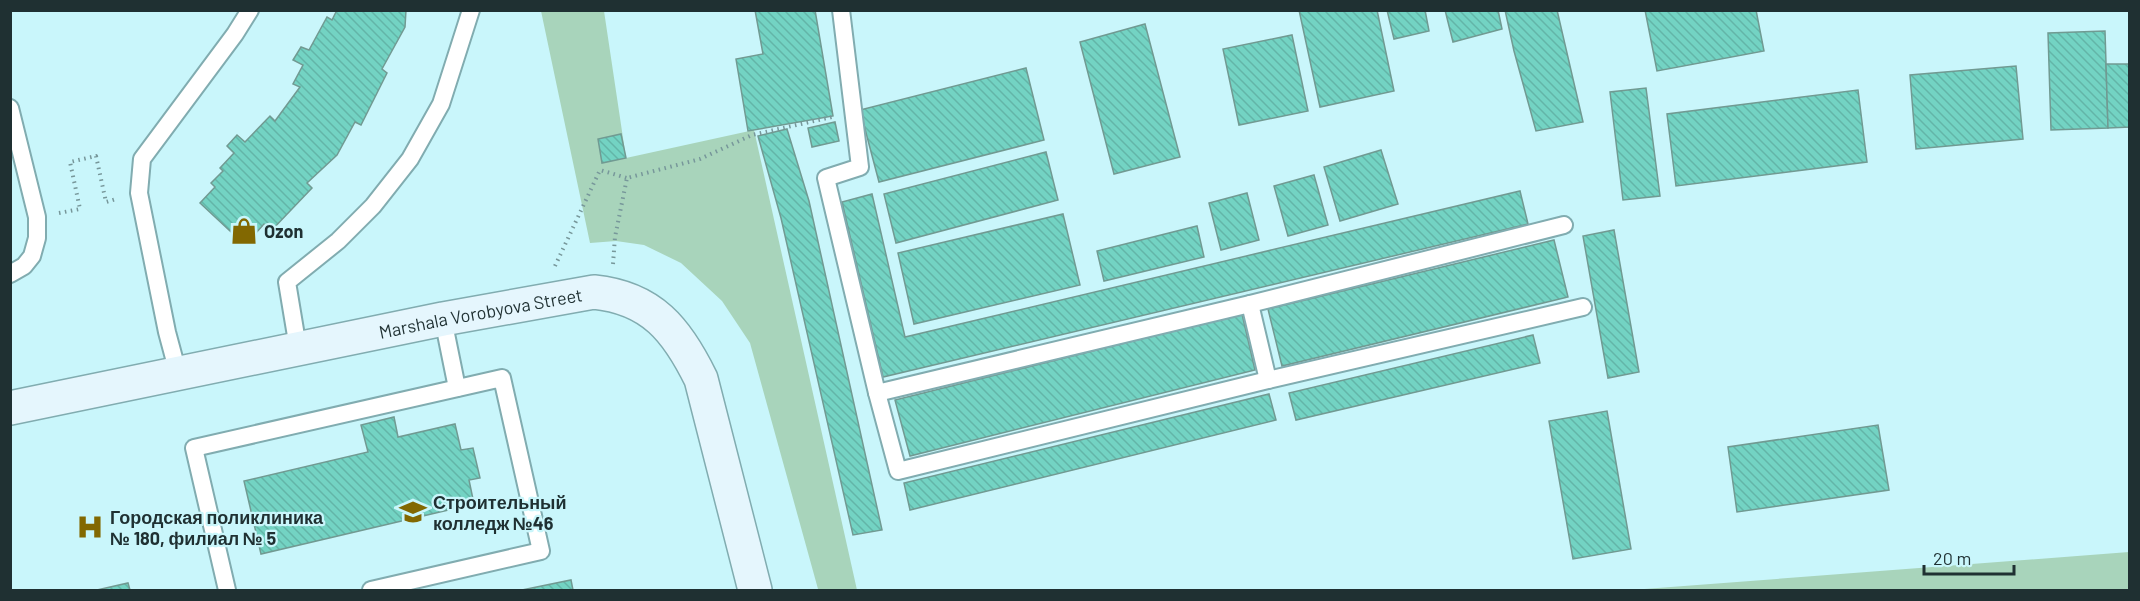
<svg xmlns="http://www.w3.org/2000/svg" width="2140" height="601" viewBox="0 0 2140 601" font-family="Barlow,sans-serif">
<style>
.green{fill:#a8d4bb}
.building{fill:url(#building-back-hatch);stroke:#719a92;stroke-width:1.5}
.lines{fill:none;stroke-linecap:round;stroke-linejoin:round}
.service-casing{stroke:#81acb0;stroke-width:20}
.secondary-casing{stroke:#81acb0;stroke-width:36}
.path{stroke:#77979a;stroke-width:4;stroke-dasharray:1.5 4.5;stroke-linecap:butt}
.service{stroke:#fff;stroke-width:16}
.secondary{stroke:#e5f6fd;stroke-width:33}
.labels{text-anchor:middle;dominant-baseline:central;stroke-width:4.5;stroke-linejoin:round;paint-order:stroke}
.poi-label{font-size:18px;font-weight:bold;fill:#1f3032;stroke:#c9f6fb;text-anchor:start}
.street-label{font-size:18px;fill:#1f3032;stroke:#c9f6fb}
</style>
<defs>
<pattern id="building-back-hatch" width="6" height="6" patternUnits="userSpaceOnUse" patternTransform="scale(1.5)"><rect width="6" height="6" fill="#73d3c3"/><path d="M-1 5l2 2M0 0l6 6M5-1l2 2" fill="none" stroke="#63b5a8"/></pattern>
</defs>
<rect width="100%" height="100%" fill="#c9f6fb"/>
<g class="green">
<polygon points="541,11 604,11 626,158 754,130 857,590 818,589 750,343 722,301 681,263 644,245 616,241 590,243"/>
<polygon points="2129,552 2129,587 2127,590 1631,590"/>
</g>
<g class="building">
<polygon points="337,10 406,10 405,27 382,69 387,73 361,125 355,122 337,155 307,183 312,188 271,231 264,224 245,245 200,203 215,187 211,183 223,171 220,168 234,153 227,146 237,135 245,142 270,116 275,121 300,87 293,84 303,65 293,60 301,47 309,50 327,17 332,20"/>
<polygon points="755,10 815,10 833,116 748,131 736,59 763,54"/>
<polygon points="1299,10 1377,10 1394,91 1320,107"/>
<polygon points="1387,10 1425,10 1429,31 1394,39"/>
<polygon points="1445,10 1498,10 1502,29 1453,42"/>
<polygon points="1505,10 1557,10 1583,122 1536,131 1514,51"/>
<polygon points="1645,10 1756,10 1764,51 1657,71"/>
<polygon points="1145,24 1180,157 1114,174 1080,42"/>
<polygon points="2105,31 2108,128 2051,130 2048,33"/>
<polygon points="1292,35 1308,111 1239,125 1223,49"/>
<polygon points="2106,64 2130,64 2130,127 2108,128"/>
<polygon points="2016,66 2023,139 1916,149 1910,75"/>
<polygon points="1026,68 1044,140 879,182 860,110"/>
<polygon points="1646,88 1660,196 1623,200 1610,92"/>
<polygon points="1858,90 1867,162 1676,186 1667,114"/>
<polygon points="835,122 839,141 812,147 808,128"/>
<polygon points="787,129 809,201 882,530 853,535 781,218 758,136"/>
<polygon points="621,134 626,158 602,163 598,139"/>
<polygon points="1381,150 1398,204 1340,221 1324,167"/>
<polygon points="1046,152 1058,200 896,243 884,194"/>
<polygon points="1314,175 1328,225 1288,236 1274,186"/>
<polygon points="1520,191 1528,224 883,377 842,202 872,194 905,337"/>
<polygon points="1247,193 1259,240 1221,250 1209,203"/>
<polygon points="1063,214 1080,285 914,324 898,253"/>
<polygon points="1197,226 1204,257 1104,281 1097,251"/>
<polygon points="1614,230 1639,372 1608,378 1583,236"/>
<polygon points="1554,240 1568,297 1282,366 1268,309"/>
<polygon points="1242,314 1255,370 910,456 895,400"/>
<polygon points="1533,335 1540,363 1296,420 1289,393"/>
<polygon points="1269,394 1276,420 910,510 904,483"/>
<polygon points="1607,411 1631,549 1573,559 1549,421"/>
<polygon points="394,417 398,437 455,424 461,450 473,448 480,478 469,480 474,504 261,554 244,481 368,452 361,425"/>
<polygon points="1878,425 1889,490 1737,512 1728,447"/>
<polygon points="571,580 573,590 522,590"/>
<polygon points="128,583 130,590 97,590"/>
</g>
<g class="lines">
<defs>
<g id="service">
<polyline points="841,10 860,167 826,178 877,393 1250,304 1564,225"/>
<polyline points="10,108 37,217 37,238 32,256 24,266 10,274"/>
<polyline points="1250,304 1268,380 1583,307"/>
<polyline points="443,319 457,388"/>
<polyline points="298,348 287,282 338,241 373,206 410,159 441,104 471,10"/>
<polyline points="178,373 167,332 139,193 142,159 235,34 250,10"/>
<polyline points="877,393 898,471 1268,380"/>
<polyline points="227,590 194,448 502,378 541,551 371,590"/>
</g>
<g id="secondary">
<path id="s1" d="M10,408l433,-89 151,-27c58,6 83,38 107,87l54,211"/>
</g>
</defs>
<use href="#service" class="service-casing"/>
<use href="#secondary" class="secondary-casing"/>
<g class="path">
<polyline points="59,213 80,209 70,162 96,156 106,202 116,199"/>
<polyline points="613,264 615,237 627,178 700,159 752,135 832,117"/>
<polyline points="555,266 600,170 627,178"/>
</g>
<use href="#service" class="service"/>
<use href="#secondary" class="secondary"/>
</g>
<defs>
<symbol id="shop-bare" viewBox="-9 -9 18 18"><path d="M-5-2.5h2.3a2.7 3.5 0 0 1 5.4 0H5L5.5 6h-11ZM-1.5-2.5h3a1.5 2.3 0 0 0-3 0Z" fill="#826801" stroke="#c9f6fb" stroke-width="2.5" paint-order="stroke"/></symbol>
<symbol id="university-bare" viewBox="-9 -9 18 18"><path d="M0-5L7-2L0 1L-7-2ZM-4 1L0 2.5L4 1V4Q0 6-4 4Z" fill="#826801" stroke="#c9f6fb" stroke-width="2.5" paint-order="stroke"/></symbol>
<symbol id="hospital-bare" viewBox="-9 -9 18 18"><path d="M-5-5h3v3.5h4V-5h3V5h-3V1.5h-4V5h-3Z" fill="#826801" stroke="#c9f6fb" stroke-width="2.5" paint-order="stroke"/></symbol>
</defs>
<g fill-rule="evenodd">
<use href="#shop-bare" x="225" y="212" width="38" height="38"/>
<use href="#university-bare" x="394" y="493" width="38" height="38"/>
<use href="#hospital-bare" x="71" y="508" width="38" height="38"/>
</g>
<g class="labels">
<g class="poi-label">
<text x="264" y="231">Ozon</text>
<text x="433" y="502">Строительный<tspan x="433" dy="21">колледж №46</tspan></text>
<text x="110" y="517">Городская поликлиника<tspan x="110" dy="21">№ 180, филиал № 5</tspan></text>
</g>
<g class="street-label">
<text stroke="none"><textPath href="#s1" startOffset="480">Marshala Vorobyova Street</textPath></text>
</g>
</g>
<rect width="2140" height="601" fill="none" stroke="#1f3032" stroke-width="24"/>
<path d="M1924 565v9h90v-9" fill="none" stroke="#1f3032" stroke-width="3"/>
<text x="1933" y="565" font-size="18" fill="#1f3032" stroke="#c9f6fb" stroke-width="4.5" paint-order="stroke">20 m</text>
</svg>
